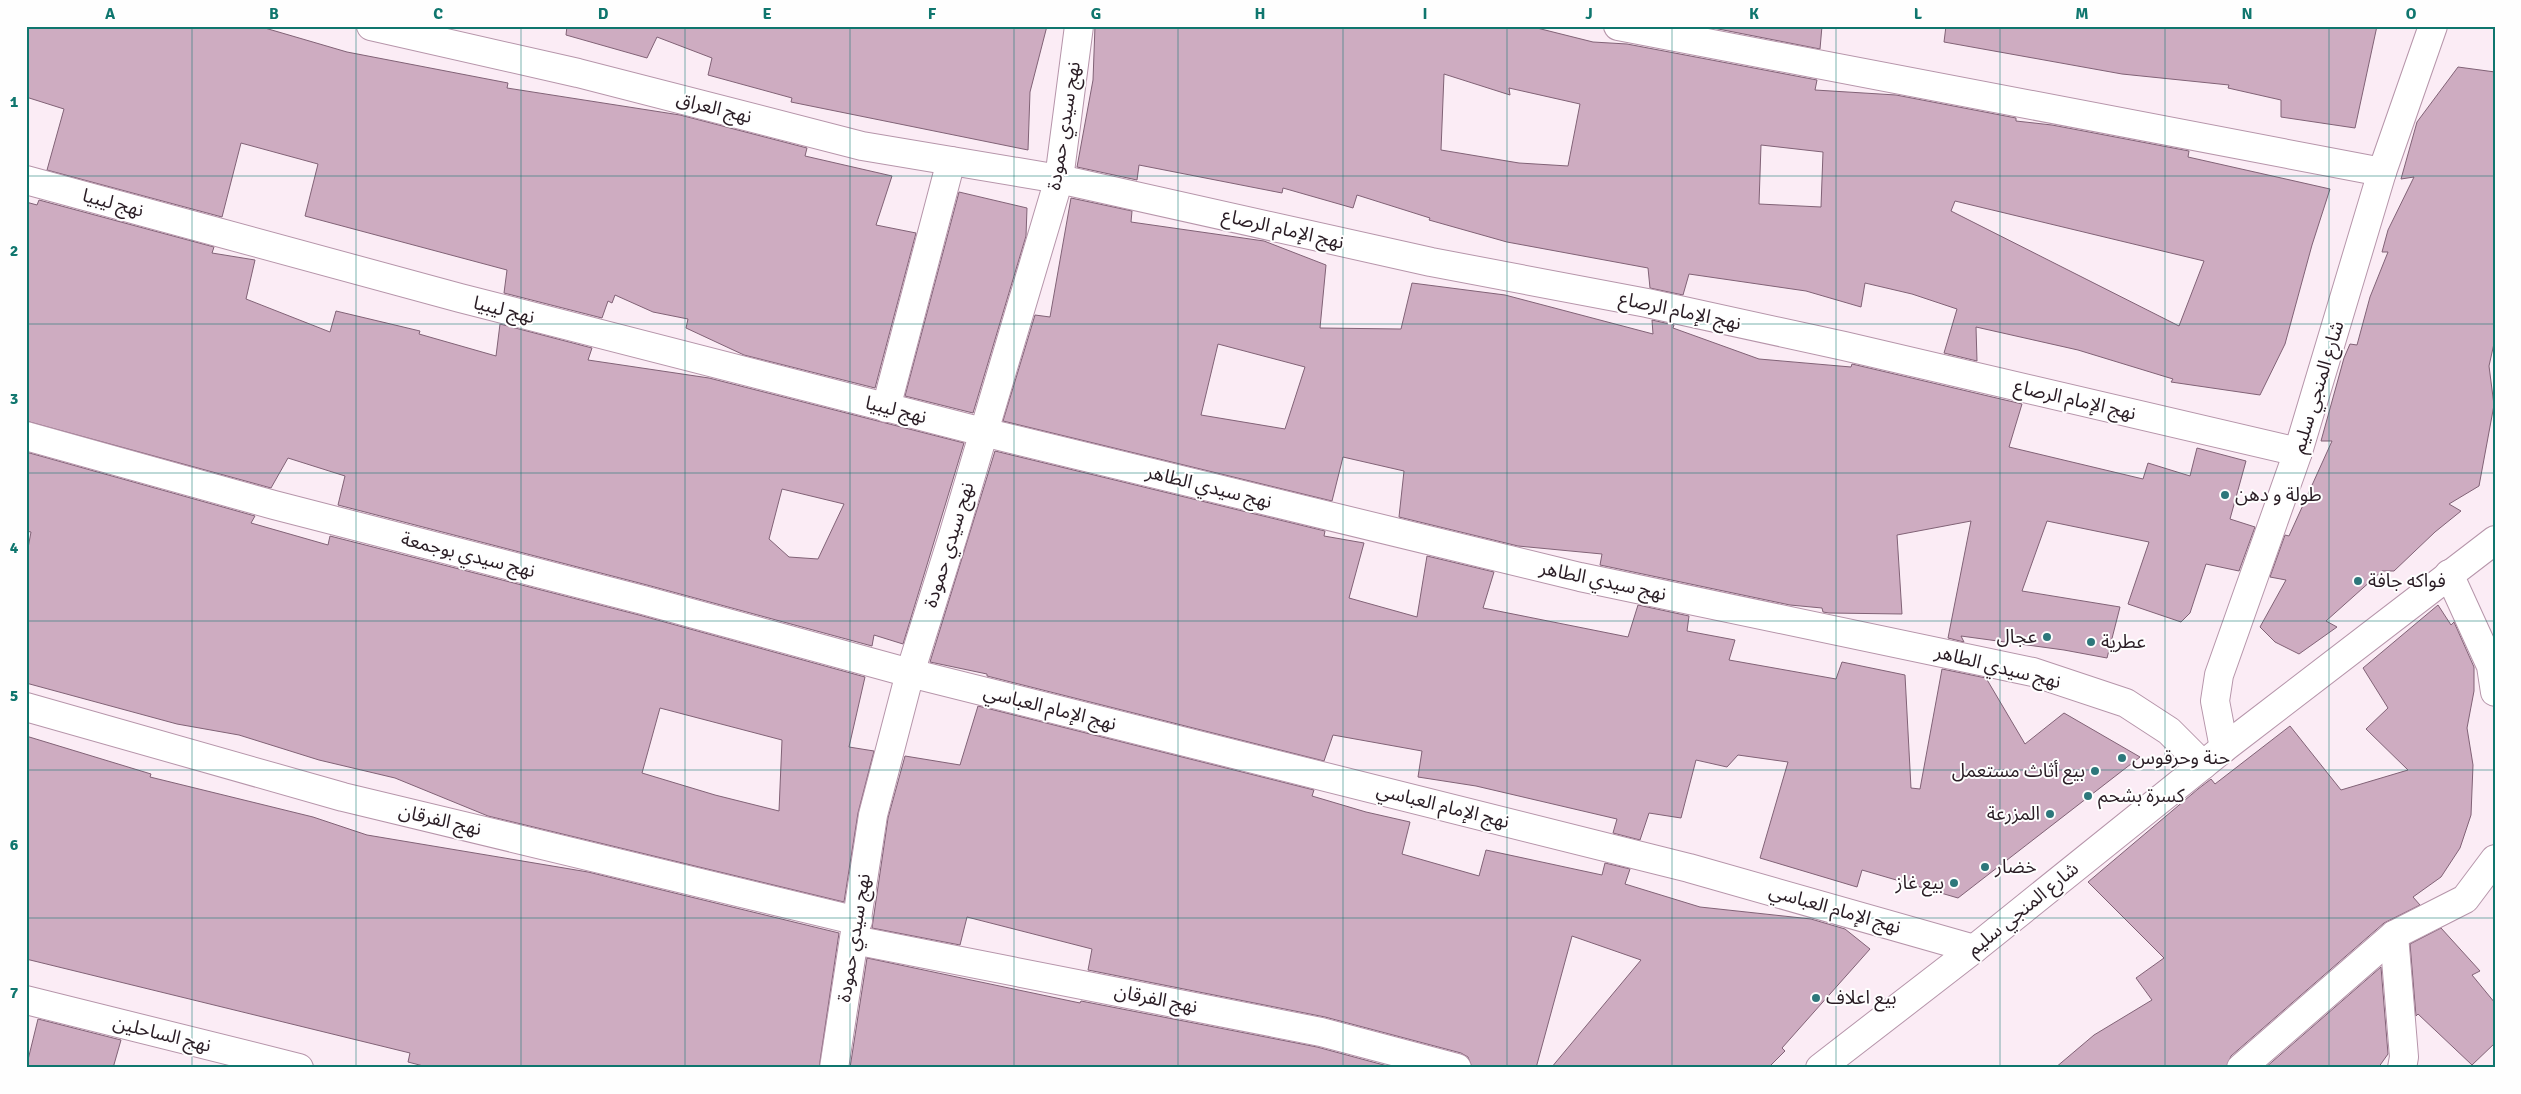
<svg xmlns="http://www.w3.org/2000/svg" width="2521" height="1094" viewBox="0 0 2521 1094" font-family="Signika,'Noto Sans Arabic',sans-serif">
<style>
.building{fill:#ceacc1;stroke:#816276;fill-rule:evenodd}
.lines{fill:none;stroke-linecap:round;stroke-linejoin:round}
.minor-casing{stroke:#b695aa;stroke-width:30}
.minor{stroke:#fff;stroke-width:28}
.grid{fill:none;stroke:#0f766e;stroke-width:1;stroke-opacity:0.55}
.poi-dot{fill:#2d777b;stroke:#fefefe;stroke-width:2}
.labels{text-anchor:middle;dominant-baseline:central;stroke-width:4;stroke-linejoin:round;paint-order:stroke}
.street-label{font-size:19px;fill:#291c24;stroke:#fefefe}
.poi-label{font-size:19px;fill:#291c24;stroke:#fefefe;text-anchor:start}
.neatline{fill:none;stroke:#0f766e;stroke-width:2}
.grid-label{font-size:16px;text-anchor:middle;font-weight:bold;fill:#0f766e}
</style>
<rect width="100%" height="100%" fill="#fbecf5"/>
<g class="building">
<polygon points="26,26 258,26 347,52 508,83 507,88 680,115 807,148 805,156 892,176 876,225 916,233 875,388 744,355 686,328 688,319 653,312 615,295 612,303 608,301 602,318 504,293 507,270 305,216 318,164 241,143 222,217 47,170 64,109 26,97"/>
<polygon points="567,26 1047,26 1030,92 1028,150 791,102 792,98 708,75 712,58 657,37 647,58 566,35"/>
<path d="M1095,26h434l64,16 34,2 190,36 -2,10 81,5 120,23v3l36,4 137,26 -1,6 142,32 -18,56 -27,99 -25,51 -89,-13 2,-3 -95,-29 -102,-23 1,34 -33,-8 13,-44 -45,-15 -47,-11 -4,24 -55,-16 -117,-17 -6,21 -33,-7 -2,-20 -141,-26 -78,-22 1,-2 -73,-23 -4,13 -70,-20 -1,5 -143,-28 -2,15 -60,-13 16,-87zM1444,74l66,21 -1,-7 71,16 -12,62 -49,-3 -78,-13zM1761,145l62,7 -2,55 -62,-3zM1955,201l249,60 -25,65 -228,-115z"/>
<polygon points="1703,26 1822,26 1820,49"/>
<polygon points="1946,26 2377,26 2355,128 2281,117 2281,100 2228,88 2229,85 2122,74 1944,42"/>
<polygon points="2458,67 2495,72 2495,339 2489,366 2494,405 2479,486 2449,504 2461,511 2435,532 2394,571 2382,571 2326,621 2337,627 2299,654 2275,642 2260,627 2286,580 2270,577 2285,535 2289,536 2332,441 2321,441 2344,358 2350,344 2357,345 2370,297 2388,252 2382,252 2388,230 2414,177 2401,179 2417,122"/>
<polygon points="959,192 1027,208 1026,236 973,413 905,396"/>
<path d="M1071,198l61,13 -1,11 133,19 62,24 -6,63 81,1 11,-46 93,12 148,39 -1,-14 22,5 -1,3 86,31 92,8 1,-3 170,40 -13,43 134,32 5,-16 42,13 7,-28 49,13 -16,58 25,8 -16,44 -33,-7 -16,49 -9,9 -53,-18 21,-62 -102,-21 -25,70 98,16 -13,51 -43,-8 -103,-14 3,6 -16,-4 23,-117 -74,14 5,79 -73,-1 -6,-1 -1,-4 -32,-3 -190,-40 2,-11 -84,-8 -119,-29 5,-46 -61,-14 -11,44 -329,-80 32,-106 15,2zM1218,344l87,23 -20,62 -84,-14z"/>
<path d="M39,200l175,47 -2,6 43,7 -9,39 84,33 6,-21 84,20 -1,3 77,22 4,-32 92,24 -4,12 121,18 255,65 -61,201 -29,-9 -2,11 -225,-61 -309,-80 7,-29 -57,-18 -17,30 -245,-67v-219l11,3zM782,489l62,15 -26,55 -29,-2 -20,-18z"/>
<polygon points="995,451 1325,531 1324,536 1364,543 1349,598 1417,617 1427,556 1494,572 1483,608 1628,637 1638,605 1689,616 1687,631 1735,640 1729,660 1836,679 1842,662 1905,675 1911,788 1920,789 1942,669 1986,678 2025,744 2064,713 2140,757 1958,898 1862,870 1857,887 1760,858 1788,762 1738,755 1727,767 1696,760 1681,818 1649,813 1640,840 1613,833 1617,819 1476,786 1418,777 1422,751 1333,735 1324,761 987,676 987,674 930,662"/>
<path d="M26,452l229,64 -4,7 77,22 2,-9 309,79 226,62 -16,70 25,4 -16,62 -14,89 -356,-86 -93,-38 -76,-18 -80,-25 -62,-11 -151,-41v-124l5,-27 -5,-1zM660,708l122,32 -3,71 -64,-16 -73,-22z"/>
<polygon points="2438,605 2451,625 2454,622 2474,667 2474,691 2467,728 2473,765 2471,815 2460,848 2441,877 2413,897 2420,905 2384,923 2231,1056 2226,1068 2055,1068 2094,1035 2152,1000 2136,978 2164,958 2088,882 2198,789 2211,779 2215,784 2290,726 2341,790 2408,770 2366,729 2388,708 2363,668"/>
<polygon points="978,706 1314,790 1312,796 1366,812 1410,822 1402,854 1479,876 1486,850 1602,875 1605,863 1630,869 1625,884 1700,907 1811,919 1845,929 1870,949 1782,1048 1785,1051 1768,1068 1551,1068 1641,960 1572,936 1536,1068 1472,1068 1468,1057 1461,1053 1325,1017 1088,970 1092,949 967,917 960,945 872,928 888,818 905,756 960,765"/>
<polygon points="26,736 151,774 150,777 313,817 367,835 588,872 839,933 819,1068 431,1068 408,1062 410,1053 26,959"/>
<polygon points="2441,928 2480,971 2472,975 2495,1003 2495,1043 2472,1065 2418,1014 2416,1016 2410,944"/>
<polygon points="867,958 1080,1003 1081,1001 1317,1047 1395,1068 850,1068"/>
<polygon points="2381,967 2388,1054 2378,1068 2265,1068"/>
<polygon points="38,1019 121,1040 113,1068 26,1068"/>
</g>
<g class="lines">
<defs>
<g id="minor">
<polyline points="371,26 578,73 862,146 1059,179 1431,262 1647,303 1844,346 2298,452"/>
<polyline points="1618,26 2382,172"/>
<polyline points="26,180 460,298 983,432 1580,577 2033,672 2126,703 2169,731 2203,765"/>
<polyline points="886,408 951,161"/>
<polyline points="26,436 274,505 643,600 910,673 1689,868 1974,949"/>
<polyline points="2449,574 2491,666 2495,692"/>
<polyline points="26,707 343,797 858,921"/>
<polyline points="2224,748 2215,701 2219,675 2298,452 2382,172 2433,26"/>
<polyline points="2394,935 2404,1057 2402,1068"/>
<polyline points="854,940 1321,1032 1457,1068"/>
<polyline points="26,1000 299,1068"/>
<polyline points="834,1068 873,815 910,673 953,536 1059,179 1079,26"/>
<polyline points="1820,1068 1974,949 2224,748 2495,540"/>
<polyline points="2241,1068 2394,935 2465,899 2495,859"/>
</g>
</defs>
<use href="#minor" class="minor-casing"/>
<use href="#minor" class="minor"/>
</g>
<path class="grid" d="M192,26v1042M356,26v1042M521,26v1042M685,26v1042M850,26v1042M1014,26v1042M1178,26v1042M1343,26v1042M1507,26v1042M1672,26v1042M1836,26v1042M2000,26v1042M2165,26v1042M2329,26v1042M26,176h2469M26,324h2469M26,473h2469M26,621h2469M26,770h2469M26,918h2469"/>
<g class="poi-dot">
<circle cx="2225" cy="495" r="5"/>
<circle cx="2358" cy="581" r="5"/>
<circle cx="2047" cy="637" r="5"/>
<circle cx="2091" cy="642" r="5"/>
<circle cx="2122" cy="758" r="5"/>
<circle cx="2095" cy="771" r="5"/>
<circle cx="2088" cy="796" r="5"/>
<circle cx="2050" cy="814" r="5"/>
<circle cx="1985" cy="867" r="5"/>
<circle cx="1954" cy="883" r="5"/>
<circle cx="1816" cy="998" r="5"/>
</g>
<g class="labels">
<g class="street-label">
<text transform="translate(714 108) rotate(14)">نهج العراق</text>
<text transform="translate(1064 126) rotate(-81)">نهج سيدي حمودة</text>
<text transform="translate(113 203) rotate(15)">نهج ليبيا</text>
<text transform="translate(1283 229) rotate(13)">نهج الإمام الرصاع</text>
<text transform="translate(504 310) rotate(14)">نهج ليبيا</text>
<text transform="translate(1680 311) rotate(12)">نهج الإمام الرصاع</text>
<text transform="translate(2318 387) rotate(-73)">شارع المنجي سليم</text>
<text transform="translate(2075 400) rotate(13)">نهج الإمام الرصاع</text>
<text transform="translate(896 410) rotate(14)">نهج ليبيا</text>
<text transform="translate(1209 487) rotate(14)">نهج سيدي الطاهر</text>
<text transform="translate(949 545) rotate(-73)">نهج سيدي حمودة</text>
<text transform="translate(468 555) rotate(14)">نهج سيدي بوجمعة</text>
<text transform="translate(1603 581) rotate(12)">نهج سيدي الطاهر</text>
<text transform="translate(1998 667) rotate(14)">نهج سيدي الطاهر</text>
<text transform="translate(1050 708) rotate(14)">نهج الإمام العباسي</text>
<text transform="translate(1443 806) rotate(14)">نهج الإمام العباسي</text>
<text transform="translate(440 820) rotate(13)">نهج الفرقان</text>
<text transform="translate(1835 909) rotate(16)">نهج الإمام العباسي</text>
<text transform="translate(2023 909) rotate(-39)">شارع المنجي سليم</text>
<text transform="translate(854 938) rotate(-81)">نهج سيدي حمودة</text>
<text transform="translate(1156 999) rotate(11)">نهج الفرقان</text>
<text transform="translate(162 1034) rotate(14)">نهج الساحلين</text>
</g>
<g class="poi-label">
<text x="2235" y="495">طولة و دهن</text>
<text x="2368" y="581">فواكه جافة</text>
<text x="2037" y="637" text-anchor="end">عجال</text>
<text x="2101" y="642">عطرية</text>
<text x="2132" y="758">حنة وحرقوس</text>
<text x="2085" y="771" text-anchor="end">بيع أثاث مستعمل</text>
<text x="2098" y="796">كسرة بشحم</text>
<text x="2040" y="814" text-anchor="end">المزرعة</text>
<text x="1995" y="867">خضار</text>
<text x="1944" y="883" text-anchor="end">بيع غاز</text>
<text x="1826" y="998">بيع اعلاف</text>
</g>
</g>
<rect width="2521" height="1094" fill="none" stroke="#fefefe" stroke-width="55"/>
<rect x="28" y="28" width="2466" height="1038" class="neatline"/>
<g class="grid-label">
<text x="110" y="19">A</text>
<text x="274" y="19">B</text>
<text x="438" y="19">C</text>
<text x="603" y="19">D</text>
<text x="767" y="19">E</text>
<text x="932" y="19">F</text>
<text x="1096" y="19">G</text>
<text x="1260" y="19">H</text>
<text x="1425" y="19">I</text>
<text x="1589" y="19">J</text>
<text x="1754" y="19">K</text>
<text x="1918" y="19">L</text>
<text x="2082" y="19">M</text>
<text x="2247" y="19">N</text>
<text x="2411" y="19">O</text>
<text x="14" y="107">1</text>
<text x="14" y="256">2</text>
<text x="14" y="404">3</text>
<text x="14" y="553">4</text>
<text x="14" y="701">5</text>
<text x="14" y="850">6</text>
<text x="14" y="998">7</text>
</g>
</svg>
